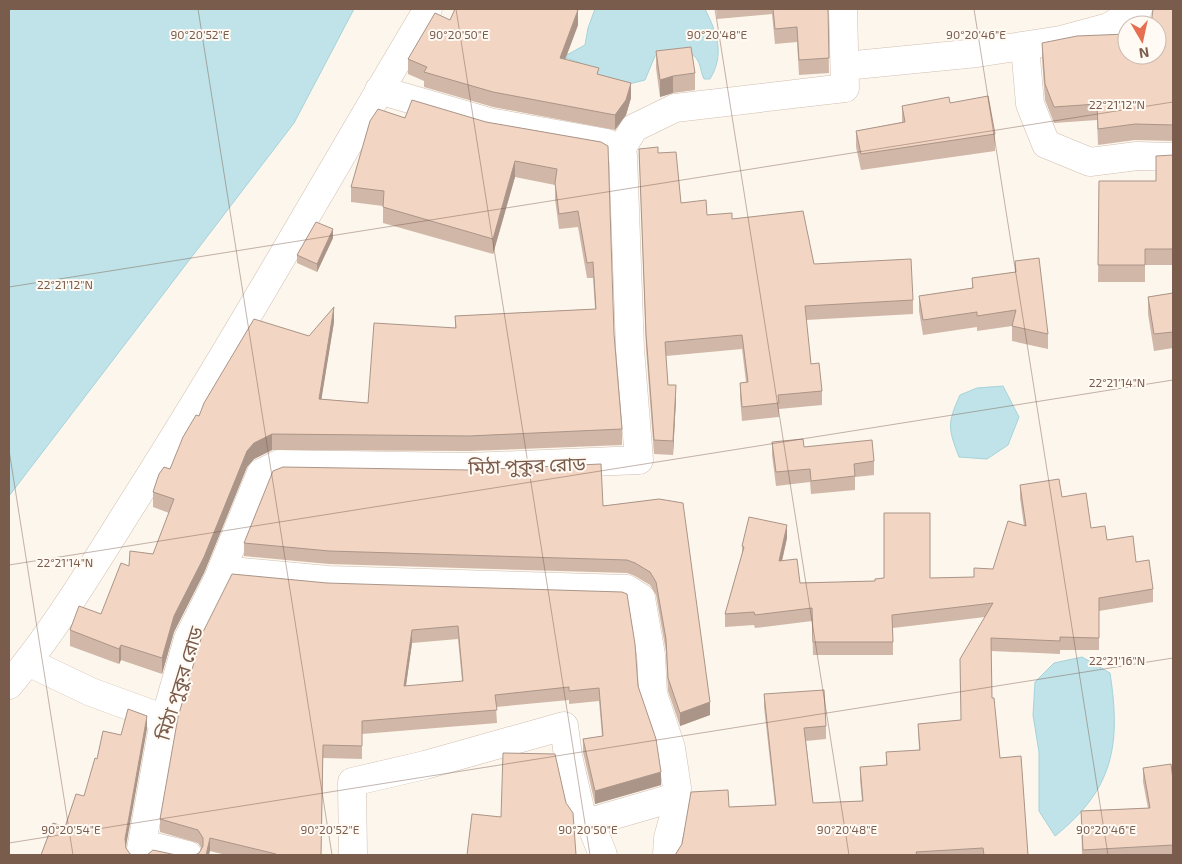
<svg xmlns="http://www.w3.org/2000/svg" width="1182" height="864" viewBox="0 0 1182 864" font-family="'Exo 2','Noto Sans Bengali',sans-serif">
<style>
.water{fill:#bfe3e8;stroke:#a5d3da}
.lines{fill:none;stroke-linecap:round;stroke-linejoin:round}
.minor-casing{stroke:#d1beb0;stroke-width:29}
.tertiary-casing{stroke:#d1beb0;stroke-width:29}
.minor{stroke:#fff;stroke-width:28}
.tertiary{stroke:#fff;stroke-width:28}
.wall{fill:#d1b7a8;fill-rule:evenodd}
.shaded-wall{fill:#aa9588}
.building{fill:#f3d5c3;stroke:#aa9588;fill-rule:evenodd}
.ticks{fill:none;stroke:#7a5c4d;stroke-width:1;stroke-opacity:0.45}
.labels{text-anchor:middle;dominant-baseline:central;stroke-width:4;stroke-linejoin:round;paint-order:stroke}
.street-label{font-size:19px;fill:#7a5c4d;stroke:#fffaf3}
.ticks-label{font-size:12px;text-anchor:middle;fill:#7a5c4d;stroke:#fffaf3;stroke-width:4;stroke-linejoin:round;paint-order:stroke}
</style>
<rect width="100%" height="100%" fill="#fdf6ec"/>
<g class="water">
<polygon points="9,9 354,9 294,123 9,496"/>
<path d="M595,9h110c12,24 20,45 5,70h-6c-3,-6 -3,-11 -5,-16 -7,-17 -31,-13 -44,-7l-10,24 -20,5 -35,-12 -12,-11 -15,-5 22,-12 3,-17z"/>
<path d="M1003,386l16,31 -11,28 -21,14 -28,-2c-11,-29 -12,-33 1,-62l17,-7z"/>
<path d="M1082,657l28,16c11,71 4,116 -55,163l-16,-25v-59l-6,-37 2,-33 19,-19z"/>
</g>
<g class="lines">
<defs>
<g id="minor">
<polyline points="1025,46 1030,104 1046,144 1090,162 1137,156 1173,157"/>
<polyline points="845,66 977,53 1061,40 1109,27 1138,9"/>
<polyline points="620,151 634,128 675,108 845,88 843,9"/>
<polyline points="222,570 328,580 627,589 641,598 651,655 653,694 671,748 677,788 674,816 668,838 667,855"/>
<polyline points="28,662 91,692 165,719"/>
<path d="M9,685c50,-60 90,-129 132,-195 100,-158 191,-321 287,-481"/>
<polyline points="590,822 676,797"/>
<polyline points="143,844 188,855"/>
<polyline points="353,855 352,782 425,765 564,726 568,756 581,813 590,822 603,855"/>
</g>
<polyline id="tertiary" points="140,855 163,726 188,639 218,579 261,473 279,464 469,467 639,460 630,349 623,155 620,151 607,143 489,122 379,90"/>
</defs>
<use href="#minor" class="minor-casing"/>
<use href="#tertiary" class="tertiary-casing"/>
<use href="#minor" class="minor"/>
<use href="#tertiary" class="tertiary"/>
</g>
<g class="wall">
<polygon points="575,9 578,25 565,60 599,75 631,98 626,115 615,130 493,107 424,87 424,81 408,74 408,59 450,20"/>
<polygon points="716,9 828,9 829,73 799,75 797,42 775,44 772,14 717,19"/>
<polygon points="1173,9 1173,141 1135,140 1098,145 1097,120 1054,123 1045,100 1042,59 1042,43 1157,55"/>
<polygon points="656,51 695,73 695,90 673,93 660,97 656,68"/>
<polygon points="950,103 995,134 995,151 861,170 856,147 856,131 902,122 902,106"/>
<polygon points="405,118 486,122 601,142 614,334 622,429 622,445 469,451 272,450 254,459 247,467 204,573 174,632 162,674 121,660 119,664 70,646 70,630 101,614 129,566 153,554 169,513 153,507 153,492 170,469 199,416 309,336 334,322 321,399 368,403 455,328 455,316 595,309 593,278 587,278 578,227 559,229 555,199 555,185 515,177 493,254 383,223 383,206 351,202 351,187"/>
<polygon points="639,149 658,153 681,203 707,215 732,219 814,264 913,300 913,314 806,320 811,364 822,391 822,405 779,409 779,417 742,421 740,397 740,383 746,382 742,349 666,356 668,385 676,399 673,455 654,454 646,348"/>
<polygon points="1173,155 1173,265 1145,265 1145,282 1098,282 1099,181 1156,181"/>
<polygon points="333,238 317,272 297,263 297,255"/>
<polygon points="1015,261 1048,334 1048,349 1012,341 1012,326 977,331 977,327 923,335 919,311 919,296 972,288 972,278 1015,272"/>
<polygon points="1173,293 1173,348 1154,351 1148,314 1148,297"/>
<polygon points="772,442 804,447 874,461 874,475 855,477 855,490 811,494 810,482 776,486 772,455"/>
<polygon points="1020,485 1062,497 1091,528 1136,562 1153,589 1153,602 1099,611 1099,650 1060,650 1060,654 991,651 992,698 1000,758 1021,756 1028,855 675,855 729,807 775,805 764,707 764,694 826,726 826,739 806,741 813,803 862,801 860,780 860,767 886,765 886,752 919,750 918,724 961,720 985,617 893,628 893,655 813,655 812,621 755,628 754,625 725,627 725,614 742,554 742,546 787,538 782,561 800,583 875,581 930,578 974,577 993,569 1024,526 1020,498"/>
<polygon points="659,499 710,715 680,726 668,691 666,652 656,595 650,585 635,576 627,573 329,564 244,556 244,543 603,506"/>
<path d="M327,583l311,103 23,99 -66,19 -12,-52v-13l19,-3 -3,-35 -30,3v-4l-73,7 1,16 -135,11v25l-39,-1 -2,97h-95l-16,-4 -11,2 3,-4 -4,-6 -38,-11v-13zM458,639l4,42 -56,5 6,-43z"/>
<polygon points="1143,768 1173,780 1173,855 1082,855 1081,811 1148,808 1143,782"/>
</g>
<g class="shaded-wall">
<polygon points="578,10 578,25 560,73 560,58"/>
<polygon points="673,76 673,93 660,97 660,80"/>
<polygon points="631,83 631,98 626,115 615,130 615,115"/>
<polygon points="515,161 515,177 493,254 493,239"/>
<polygon points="333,229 333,238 317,272 317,264"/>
<polygon points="334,307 334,322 319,414 319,399"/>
<polygon points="676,385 676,399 673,455 673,441"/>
<polygon points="272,434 272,450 254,459 247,467 204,573 174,632 162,674 162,658 174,616 247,451 254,443"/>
<polygon points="787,525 787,538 779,574 779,561"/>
<polygon points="412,630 412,643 404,699 404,686"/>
<polygon points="121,645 121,660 119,664 119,649"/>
<polygon points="710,702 710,715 680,726 680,713"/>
<polygon points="147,716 147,729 125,852 125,839"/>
<polygon points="661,772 661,785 595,804 595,791"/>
<polygon points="210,838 210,851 209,855 206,855"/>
</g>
<g class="building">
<polygon points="455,9 573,9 578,10 560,58 599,68 597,74 631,83 626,100 615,115 493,92 424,72 427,67 408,59 435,13 450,20"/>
<polygon points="773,9 828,9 829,58 799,60 797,27 775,29"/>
<polygon points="1153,9 1173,9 1173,125 1135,124 1098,129 1097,104 1054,107 1045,84 1042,43 1077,36 1127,34 1127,55 1157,55 1157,25 1151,25"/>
<polygon points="691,47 695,73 673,76 660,80 656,51"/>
<polygon points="988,96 995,134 861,154 856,131 905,122 902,106 949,97 950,103"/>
<polygon points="412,100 486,122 601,142 608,146 614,334 622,429 469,436 272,434 254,443 247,451 204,557 174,616 162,658 121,645 119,649 70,630 79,606 101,614 121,563 129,566 130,551 153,554 174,499 153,492 159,474 164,467 170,469 183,437 196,415 199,416 204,403 254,319 309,336 334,307 319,399 368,403 374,323 456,328 455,316 596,309 593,262 587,263 578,211 559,214 555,183 557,169 515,161 493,239 383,207 384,191 351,187 370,121 378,109 405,118"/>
<polygon points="658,147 658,153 676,152 681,203 706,200 707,215 732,213 732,219 803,211 814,264 911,259 913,300 805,306 811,364 819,363 822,391 778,395 779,403 742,407 740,383 748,382 742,335 665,342 668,385 676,385 673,441 654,440 646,334 639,149"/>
<polygon points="1173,155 1173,249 1145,249 1145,265 1098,265 1099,181 1156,181 1156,156"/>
<polygon points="316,222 333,229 317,264 297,255"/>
<polygon points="1039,258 1048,334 1012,326 1016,310 977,316 977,312 923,320 919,296 973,288 972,278 1016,272 1015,261"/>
<polygon points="1173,293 1173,332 1154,334 1148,297"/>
<polygon points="803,439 804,447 872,440 874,461 854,464 855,476 811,481 810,469 776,472 772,442"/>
<polygon points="601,464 603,506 659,499 683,503 710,702 680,713 668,678 666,639 656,582 650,572 635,563 627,560 329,551 244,543 273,471 283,467 469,470"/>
<polygon points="1059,479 1062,497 1086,493 1091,528 1105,526 1107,540 1133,536 1136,562 1149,560 1153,589 1099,598 1099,638 1060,637 1060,641 991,638 992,698 994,698 1000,758 1021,756 1028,855 984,855 983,848 916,852 917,855 675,855 682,844 691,792 728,790 729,807 776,805 764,694 824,690 826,726 804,728 813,803 863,801 860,767 887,765 886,752 920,750 918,724 961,720 960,659 993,603 892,615 893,642 813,642 812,608 755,615 754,612 725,614 744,547 742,546 749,517 787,525 779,561 797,559 800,583 875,581 875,579 884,578 884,513 930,513 930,578 974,577 974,568 993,569 1008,521 1026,526 1020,485"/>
<path d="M232,574l95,9 295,9 5,2 8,50 3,42 18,53 5,33 -66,19 -12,-52 20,-3 -4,-48 -30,3v-4l-74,8 2,15 -135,11v25l-39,-1 -2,110h-45v-1l-66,-16 -4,17h-11l4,-2 4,-7v-8l-5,-8 -38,-11 18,-102 25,-85zM458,626l5,55 -59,5 8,-56z"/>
<polygon points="128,709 147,716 125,839 126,848 130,854 133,855 41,855 53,823 65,827 76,794 84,796 95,758 97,759 103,731 121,735"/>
<polygon points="503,753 555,754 566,803 573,813 576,855 467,855 472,814 501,817"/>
<polygon points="1171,764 1173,780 1173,845 1083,850 1081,811 1150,808 1143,768"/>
<polygon points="153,850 176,855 147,855"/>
</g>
<path class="ticks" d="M198,9l134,846M456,9l134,846M715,9l134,846M974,9l134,846M9,287l1164,-185M9,450l64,405M9,565l1164,-185M9,843l1164,-185"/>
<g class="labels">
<g class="street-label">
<text transform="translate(527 465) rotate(-2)">মিঠা পুকুর রোড</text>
<text transform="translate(179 683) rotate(-73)">মিঠা পুকুর রোড</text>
</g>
</g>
<g class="ticks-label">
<text x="200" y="39">90°20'52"E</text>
<text x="459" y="39">90°20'50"E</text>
<text x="717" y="39">90°20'48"E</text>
<text x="976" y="39">90°20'46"E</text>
<text x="1117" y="109">22°21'12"N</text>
<text x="65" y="289">22°21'12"N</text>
<text x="1117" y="387">22°21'14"N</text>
<text x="65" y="567">22°21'14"N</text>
<text x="1117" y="665">22°21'16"N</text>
<text x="71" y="834">90°20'54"E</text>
<text x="330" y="834">90°20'52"E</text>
<text x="588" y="834">90°20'50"E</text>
<text x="847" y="834">90°20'48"E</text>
<text x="1106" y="834">90°20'46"E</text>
</g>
<rect width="1182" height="864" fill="none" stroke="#7a5c4d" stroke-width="20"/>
<g transform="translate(1142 40) rotate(171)"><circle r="24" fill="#fffaf3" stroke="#cabbb1"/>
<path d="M0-4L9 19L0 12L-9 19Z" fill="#e76f51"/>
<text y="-8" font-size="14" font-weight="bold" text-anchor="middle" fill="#7a5c4d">N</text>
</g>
</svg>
